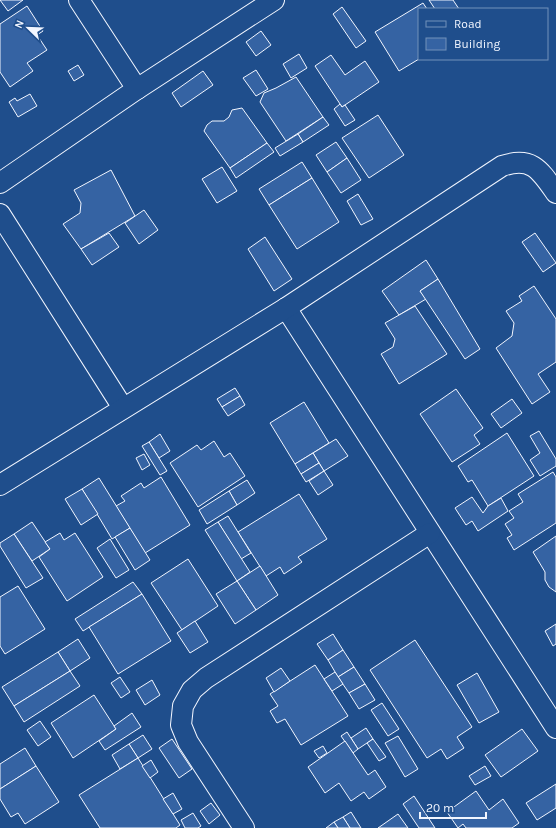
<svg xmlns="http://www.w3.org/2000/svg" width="556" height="828" viewBox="0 0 556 828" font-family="Karla,sans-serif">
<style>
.building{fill:#3563a3;stroke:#f2f6ff}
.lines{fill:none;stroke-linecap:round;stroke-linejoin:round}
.street-casing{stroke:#f2f6ff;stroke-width:22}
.street{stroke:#1f4e8c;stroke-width:20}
</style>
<rect width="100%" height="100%" fill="#1f4e8c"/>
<g class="building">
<polygon points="0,0 23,0 8,11"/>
<polygon points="429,0 453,0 459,9 435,9"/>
<polygon points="423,3 427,9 419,9 419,59 399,71 375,32"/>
<polygon points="27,6 43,31 37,35 47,50 27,63 33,71 10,87 0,72 0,24"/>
<polygon points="342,7 366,41 356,48 333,14"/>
<polygon points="261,31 271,45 256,56 246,42"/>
<polygon points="299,54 307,68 291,78 283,64"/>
<polygon points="331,55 345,75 365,61 379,82 342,107 315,66"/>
<polygon points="78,65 84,75 74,81 68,71"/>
<polygon points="256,70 268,89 256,96 243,78"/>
<polygon points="203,71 213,85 181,107 172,93"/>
<polygon points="296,77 323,117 286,141 260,102 264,93 276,88"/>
<polygon points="30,94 37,106 18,117 9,102 15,98 17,101"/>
<polygon points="340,104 342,107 345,105 355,120 345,126 334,109"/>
<polygon points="242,108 267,143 230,168 204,131 207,125 212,121 224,121 229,117 232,110"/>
<polygon points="378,115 404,155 369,178 342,138"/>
<polygon points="323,117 329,125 303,142 298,134"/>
<polygon points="298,134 303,142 280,156 275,148"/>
<polygon points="336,142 347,158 327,172 316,155"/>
<polygon points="267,143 274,152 236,178 230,168"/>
<polygon points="347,158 361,180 341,193 327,172"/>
<polygon points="302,162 312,178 269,205 259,189"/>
<polygon points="222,167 237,191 217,203 202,179"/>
<polygon points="111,170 135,216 81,249 63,224 80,213 81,203 74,190"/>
<polygon points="312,178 339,222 297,249 269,205"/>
<polygon points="358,194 373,219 361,225 347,201"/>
<polygon points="144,210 158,230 139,244 125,223"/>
<polygon points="109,233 119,247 92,265 81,249"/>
<polygon points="535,233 556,263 543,272 522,242"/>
<polygon points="265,237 292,279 274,291 248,249"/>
<polygon points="426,260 438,279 420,291 426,299 399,315 382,291"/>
<polygon points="438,279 480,349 465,359 420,291"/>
<polygon points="534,286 556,319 556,362 538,374 550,392 532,404 496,348 512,336 514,323 506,311 522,301 519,296"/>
<polygon points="415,306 447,354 399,384 381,354 393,347 395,339 385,323"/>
<polygon points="235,388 240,396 222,407 217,399"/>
<polygon points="456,389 483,428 474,435 480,444 452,462 420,414"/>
<polygon points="240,396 245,405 228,416 222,407"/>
<polygon points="512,399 522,413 501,428 491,414"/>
<polygon points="304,402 329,443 295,464 270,423"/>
<polygon points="539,431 556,459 556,466 540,476 530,460 540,453 530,436"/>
<polygon points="507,433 534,476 488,506 472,480 468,482 458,466"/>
<polygon points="160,434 170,451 159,458 149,442"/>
<polygon points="336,439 348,456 324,471 313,453"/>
<polygon points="214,441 224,457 230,453 245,476 198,507 170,463 197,445 201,450"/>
<polygon points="149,442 167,471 160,475 142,446"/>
<polygon points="313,453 319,463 301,474 295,464"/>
<polygon points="144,454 150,465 142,470 136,458"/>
<polygon points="319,463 324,471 306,482 301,474"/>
<polygon points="324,471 333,485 318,495 309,481"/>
<polygon points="553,472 556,477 556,523 514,550 507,538 512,535 505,524 514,518 509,511 523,502 518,494"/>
<polygon points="161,477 190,525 145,553 116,506 125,501 121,496 141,483 144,488"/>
<polygon points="99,478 130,528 112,539 82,489"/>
<polygon points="247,480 255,493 237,505 229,491"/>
<polygon points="82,489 98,514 81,525 65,499"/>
<polygon points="229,491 237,505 207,524 199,510"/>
<polygon points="299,494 327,539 298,557 302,562 284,574 280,567 266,576 238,532"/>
<polygon points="472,497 483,513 488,506 501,498 508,511 478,531 472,521 466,525 455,508"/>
<polygon points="228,516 251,553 241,559 218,522"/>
<polygon points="32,522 50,549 32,561 14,534"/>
<polygon points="218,522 250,572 237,581 205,530"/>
<polygon points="130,528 150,560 135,570 115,537"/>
<polygon points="60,533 64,540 75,533 103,577 67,601 39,557 50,549 45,542"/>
<polygon points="14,534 43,578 26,588 0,546 0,543"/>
<polygon points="556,536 556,592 549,587 545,580 545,572 533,552"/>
<polygon points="110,539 129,570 116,578 97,548"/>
<polygon points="188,559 218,606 182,630 151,583"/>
<polygon points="260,566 278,595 256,610 237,581"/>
<polygon points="237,581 256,610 235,624 216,594"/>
<polygon points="133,582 142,594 83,631 75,619"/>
<polygon points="18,586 45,629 5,654 0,646 0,597"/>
<polygon points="142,594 171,641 118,674 89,627"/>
<polygon points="195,621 208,642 190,653 177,633"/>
<polygon points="556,624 556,644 553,646 545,631"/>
<polygon points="333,634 343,650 328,660 317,644"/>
<polygon points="78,639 90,658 70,671 58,652"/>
<polygon points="415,640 472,727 457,737 464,748 447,759 441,749 427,758 370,670"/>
<polygon points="343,650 354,667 338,677 328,660"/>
<polygon points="58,652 70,671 14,706 2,687"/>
<polygon points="315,665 348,716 301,745 285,719 277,723 270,711 278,706 270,694"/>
<polygon points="354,667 365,684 349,693 338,677"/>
<polygon points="281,668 290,681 274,692 266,678"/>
<polygon points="70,671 80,686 24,722 14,706"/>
<polygon points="335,672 343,684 332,691 324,679"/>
<polygon points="477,673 499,712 479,723 457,685"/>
<polygon points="120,677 130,692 121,698 111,683"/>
<polygon points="152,680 160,695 145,705 136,690"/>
<polygon points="365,684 375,700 359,709 349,693"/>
<polygon points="94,695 116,729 73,758 51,723"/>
<polygon points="382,703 399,729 388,736 371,710"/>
<polygon points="132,713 141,727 105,750 99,741 116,729 114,726"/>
<polygon points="40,721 51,737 38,746 27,730"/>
<polygon points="366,728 373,739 358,749 351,738"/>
<polygon points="522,729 538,751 501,777 485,755"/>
<polygon points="347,732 358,749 353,753 341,736"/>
<polygon points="143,735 152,749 138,758 129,744"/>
<polygon points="398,736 418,769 405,777 385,743"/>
<polygon points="172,739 192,769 179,778 159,748"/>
<polygon points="373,739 386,757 379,761 367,743"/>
<polygon points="345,741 368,775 375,770 386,787 369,799 364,792 351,801 339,783 325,793 308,767"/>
<polygon points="129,744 138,758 120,769 112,755"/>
<polygon points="323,746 327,753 319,758 314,751"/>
<polygon points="25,748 36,766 0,789 0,764"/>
<polygon points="138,758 180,825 176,828 100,828 79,795"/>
<polygon points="151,760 158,772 150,778 142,766"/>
<polygon points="36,766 59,802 25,824 18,813 11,817 0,799 0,789"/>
<polygon points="485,766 491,776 475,785 469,776"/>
<polygon points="556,784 556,808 537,820 526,803"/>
<polygon points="476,791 489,810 503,799 519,823 512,828 466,828 463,824 458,828 447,812"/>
<polygon points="173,793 182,809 173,814 163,799"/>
<polygon points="414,796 435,828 419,828 403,804"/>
<polygon points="211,803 220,815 209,824 200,811"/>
<polygon points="351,812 361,828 350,828 343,817"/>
<polygon points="193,813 201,826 198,828 185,828 181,820"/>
<polygon points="398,814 408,828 378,828"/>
<polygon points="343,817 350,828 338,828 334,822"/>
<polygon points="334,822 338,828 326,828"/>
</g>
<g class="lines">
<defs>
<g id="street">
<polyline points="79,0 137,89"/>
<polyline points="0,183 137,89 274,0"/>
<polyline points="0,214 123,408"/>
<polyline points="286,308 556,728"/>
<path d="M0,485l286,-177 216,-142c30,-10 38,4 54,27"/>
<polyline points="244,828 188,742 181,725 183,706 192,690 206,678 430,533"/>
</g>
</defs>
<use href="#street" class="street-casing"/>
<use href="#street" class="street"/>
</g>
<rect x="418" y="8" width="130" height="52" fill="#1f4e8c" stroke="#7391ba"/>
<rect x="426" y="21" width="20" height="6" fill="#1f4e8c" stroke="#7391ba"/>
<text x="454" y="28" font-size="12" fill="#f2f6ff">Road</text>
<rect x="426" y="38" width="20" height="12" fill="#3563a3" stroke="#7391ba"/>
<text x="454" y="48" font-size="12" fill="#f2f6ff">Building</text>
<g transform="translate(28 28) rotate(293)" stroke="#1f4e8c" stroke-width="3" paint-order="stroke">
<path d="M0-3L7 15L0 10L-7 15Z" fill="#f2f6ff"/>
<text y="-6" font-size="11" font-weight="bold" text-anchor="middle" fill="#f2f6ff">N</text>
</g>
<path d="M420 812v6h66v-6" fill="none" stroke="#f2f6ff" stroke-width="2"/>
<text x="426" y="812" font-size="12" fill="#f2f6ff" stroke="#1f4e8c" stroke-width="3" paint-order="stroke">20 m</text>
</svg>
